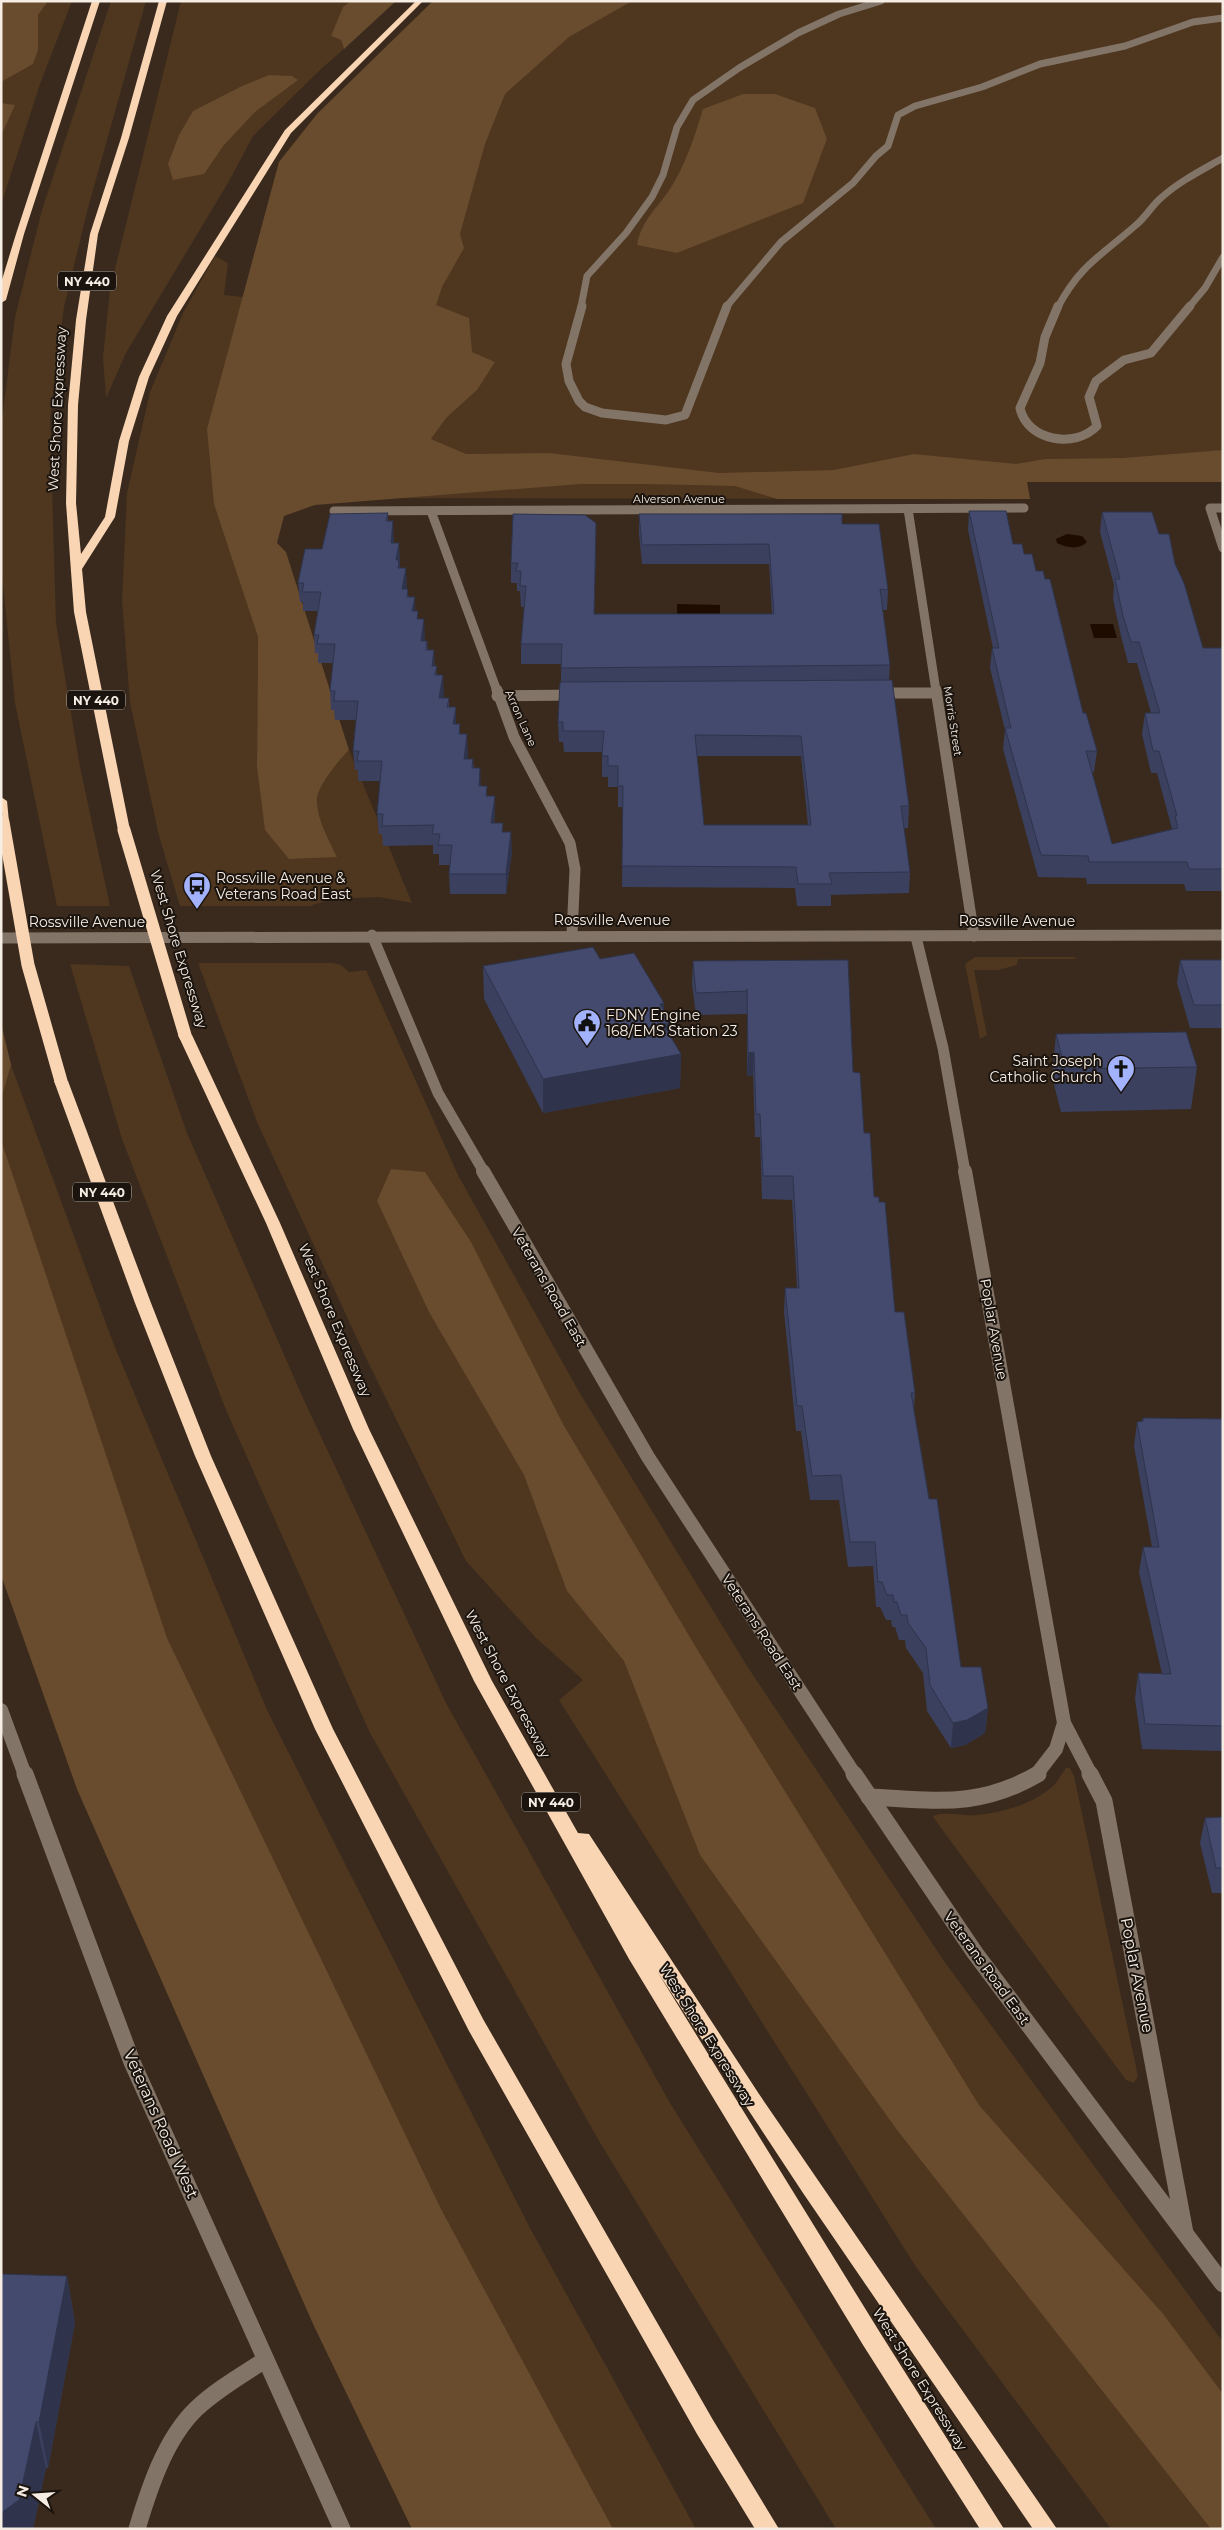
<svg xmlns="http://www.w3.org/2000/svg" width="1224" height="2530" viewBox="0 0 1224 2530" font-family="Montserrat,sans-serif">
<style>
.green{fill:#4e361f}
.forest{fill:#694b2e}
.water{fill:#1f0c00}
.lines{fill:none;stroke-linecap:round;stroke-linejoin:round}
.minor-far4{stroke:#827467;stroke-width:7}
.minor-far3{stroke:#827467;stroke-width:9}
.minor-far2{stroke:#827467;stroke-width:11}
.minor-far1{stroke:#827467;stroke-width:14}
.minor{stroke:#827467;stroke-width:17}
.highway{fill:#f9d5b4;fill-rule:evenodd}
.highway-bridge{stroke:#f9d5b4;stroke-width:13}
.wall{fill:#3a405e;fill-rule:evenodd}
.shaded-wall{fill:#2f344c}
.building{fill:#434a6d;stroke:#2f344c;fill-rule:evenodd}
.labels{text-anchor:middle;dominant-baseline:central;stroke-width:4;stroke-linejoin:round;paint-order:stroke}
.far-street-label{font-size:11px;fill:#f6ede4;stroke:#1b140e}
.shield{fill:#1b140e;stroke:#b4aca4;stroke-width:1}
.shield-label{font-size:12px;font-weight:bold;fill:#f6ede4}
.street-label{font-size:14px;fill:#f6ede4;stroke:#1b140e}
.poi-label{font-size:14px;fill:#f6ede4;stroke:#1b140e;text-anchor:start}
.near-street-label{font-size:16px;fill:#f6ede4;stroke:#1b140e}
</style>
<rect width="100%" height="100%" fill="#392a1d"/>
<g class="green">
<polygon points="1,1 72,1 40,84 1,205"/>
<polygon points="111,1 146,1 88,208 64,307 50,418 56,623 80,767 110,906 57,906 15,703 1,565 2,419 15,317 42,210"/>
<polygon points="181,1 351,1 343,8 332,36 341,40 344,49 321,69 253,136 228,183 126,353 106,398 103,357 110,289"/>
<path d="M433,1h790v481h-196l3,17 -816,-1 44,139 -1,130 80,90c-8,-17 -19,-36 -20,-55 -1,-16 21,-42 32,-52l63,153 -33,-6 -47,2 -22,7h-130l-21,-70 -29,-133 -8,-103 5,-107 23,-101 34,-81 31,-55 13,7 -4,32 19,2 36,-135 38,-48z"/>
<polygon points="975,957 1075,957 1076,959 1018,959 1017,965 998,970 974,970 987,1035 980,1039 965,964"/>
<polygon points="198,963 333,963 341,965 349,972 366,970 458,1175 578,1390 747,1666 944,1961 1223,2342 1223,2529 1111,2529 916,2267 559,1700 583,1680 535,1637 466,1561 365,1356 257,1122"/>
<polygon points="70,964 129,966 187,1133 303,1398 446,1703 670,2103 936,2529 836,2529 599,2141 369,1731 226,1410 122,1139"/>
<polygon points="1,1023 11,1065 114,1345 268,1712 530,2228 696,2529 412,2529 314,2326 77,1789 1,1575"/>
<path d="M1066,1768h4l4,8 64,300 -4,7 -8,-3 -193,-263c5,-7 34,0 44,-2 26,-2 59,-12 78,-31 4,-5 7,-11 11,-16z"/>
</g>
<g class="forest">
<polygon points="1,1 48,1 38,15 38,50 33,64 1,82"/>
<polygon points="351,1 396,1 344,49 341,40 331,36 343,7"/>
<path d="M433,1h199l-63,36 -64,57 -20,50 -25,90 4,14 -22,39 -6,18 33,13 3,34 23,10 -18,28 -31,28 -15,21 35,15 83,-1 170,20 115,-3 80,-16 102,10 29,-5 78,-1 100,-8v32h-196l3,17h-253l-42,-13 -92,-2h-62l-266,21 -31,11 -7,27 9,9 63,198c-10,10 -33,37 -32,52 1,19 12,38 20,55l-48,2 -24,-29 -8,-63 1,-130 -44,-133 -7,-75 72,-267 38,-48z"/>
<polygon points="269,75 292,76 298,80 255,112 224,145 204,174 173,180 168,164 179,135 193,111 242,86"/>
<path d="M743,94h32l40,14 12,31 -24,64 -126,50 -40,-8c5,-26 19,-35 33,-56 16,-25 24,-51 33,-80z"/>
<polygon points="1,103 15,105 1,136"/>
<polygon points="1,1023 11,1065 1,1099"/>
<polygon points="1,1140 167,1638 441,2209 613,2529 412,2529 314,2326 77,1789 1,1575"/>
<polygon points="391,1169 425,1172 471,1242 563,1424 700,1654 979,2105 1164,2315 1223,2394 1223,2529 1211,2529 897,2130 700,1855 624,1661 567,1591 524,1475 429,1312 377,1201"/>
</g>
<g class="water">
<path d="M1067,534l15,2 5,6c-8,8 -20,6 -30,1l-1,-4z"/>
<polygon points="677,604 720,605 720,615 677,615"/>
<polygon points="1090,624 1113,624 1117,638 1094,638"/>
</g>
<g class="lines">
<g class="minor-far4">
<polyline points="581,307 587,276 626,233 652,197 663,175 677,127 693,100 739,68 798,33 839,14 881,1"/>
<polyline points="726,307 781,242 853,183 876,156 888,146 898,115 915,106 982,87 1040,64 1125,46 1193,22 1223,18"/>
<path d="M1058,307c22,-42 44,-52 78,-82 10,-8 16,-20 26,-28 18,-16 40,-27 61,-39"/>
<polyline points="1189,307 1205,288 1223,257"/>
</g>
<g class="minor-far3">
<polyline points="582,306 566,364 569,381 579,401 585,407 602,413 666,420 685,415 727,306"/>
<path d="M1058,306l-13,31 -5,26 -20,45c7,33 55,41 77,18l-8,-29 7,-16 28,-21 27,-7 39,-47"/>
<polyline points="1223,508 1210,508 1223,548"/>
<polyline points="908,509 936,691"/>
<polyline points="334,511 1024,508"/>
<polyline points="431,511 497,691"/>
</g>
<g class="minor-far2">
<polyline points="497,690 514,737 570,843 575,869 572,935"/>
<polyline points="936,690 974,936"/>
<polyline points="877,693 936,693"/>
<polyline points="497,696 577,695"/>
<polyline points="372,935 438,1093 484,1172"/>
<polyline points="916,937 943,1048 965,1172"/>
<polyline points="1,938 1223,935"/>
</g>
<g class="minor-far1">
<polyline points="483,1171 648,1457 855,1775"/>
<polyline points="965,1171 1064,1723 1091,1775"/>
<polyline points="1,1710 25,1775"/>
<polyline points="1036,1775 1056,1749 1064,1723"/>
</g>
<g class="minor">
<polyline points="25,1774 132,2062 342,2529"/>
<polyline points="854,1774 975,1953 1223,2284"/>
<polyline points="1090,1774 1104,1801 1185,2233"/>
<path d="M869,1797c66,3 109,12 169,-23"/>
<path d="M137,2529c12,-40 28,-90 59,-120 20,-19 46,-34 69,-49"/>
</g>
<g class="highway">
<polygon points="92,1 100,1 24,234 6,300 1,303 1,283 16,234"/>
<polygon points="159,1 167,1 129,138 98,234 86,320 78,405 76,503 81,554 105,517 119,441 139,377 167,316 285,130 416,1 423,1 291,133 177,316 149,377 129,441 115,517 82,569 86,612 130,830 124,834 118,830 74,612 66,503 68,405 76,320 90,234 121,138"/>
<polygon points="1,797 7,801 9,822 3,826"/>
<polygon points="185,1031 192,1035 280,1223 369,1429 492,1681 578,1833 589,1834 759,2094 1057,2529 1033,2529 803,2193 657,1971 879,2331 1004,2529 980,2529 863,2345 629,1959 474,1681 353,1429 266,1223 178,1035"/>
<polygon points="61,1077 68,1081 151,1303 211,1456 333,1729 483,2019 713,2420 779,2529 755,2529 697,2434 469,2031 315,1729 195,1456 135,1303 54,1081"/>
</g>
<g class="highway-bridge">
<polyline points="3,822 28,965 61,1081"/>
<polyline points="124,830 185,1035"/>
</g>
</g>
<g class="wall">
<polygon points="969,511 1013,544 1024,554 1036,571 1083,713 1097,751 1094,772 1092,772 1112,844 1172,829 1157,773 1151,773 1142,734 1145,713 1151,713 1137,663 1128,663 1121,636 1113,599 1114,585 1100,532 1102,512 1159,534 1175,564 1203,648 1223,648 1223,891 1186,891 1184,884 1087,884 1086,878 1038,877 1003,749 1005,730 990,668 992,648 993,648 968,530"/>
<polygon points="388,513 388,521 394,540 394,543 399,543 400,568 406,568 406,589 409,597 415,611 425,638 424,641 427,641 428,650 435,666 437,675 444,694 443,698 449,698 449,707 456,724 460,724 460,734 468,753 467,759 473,759 474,768 481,786 487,786 487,796 495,796 495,815 494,823 503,832 512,852 506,894 450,894 449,874 450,865 439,865 439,854 433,854 433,845 383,846 382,834 379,834 377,814 380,781 358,781 358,770 355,770 353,751 356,720 335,720 334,710 331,710 330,691 333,663 318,663 318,653 315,653 314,635 318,611 303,611 303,602 300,602 298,583 322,549"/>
<path d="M639,514l203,10 46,66 -1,20h-5l8,55 -1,15 20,126 -1,22h-4l6,44 -1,21 -78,2v11h-34l-2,-18 -173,-1 1,-80h-5v-20h-10v-10h-6v-25h-38l-1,-10h-4l-1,-20 3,-40v-18h-40v-20l3,-37h-3l-1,-16h-3v-8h-6v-20l85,-40 -2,91h178l-3,-50h-127l-3,-30zM697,756h104l7,69h-104z"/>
<polygon points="600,959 664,1003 664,1011 672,1023 671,1039 681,1054 680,1088 543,1113 484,999 483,966"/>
<polygon points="848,960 853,1072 864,1133 874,1197 895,1312 915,1393 914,1409 929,1499 961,1667 988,1708 985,1733 965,1745 951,1748 927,1711 923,1673 906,1648 905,1640 899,1640 895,1627 892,1627 891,1620 886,1620 880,1607 876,1607 873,1566 848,1567 839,1500 810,1500 801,1431 796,1431 784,1312 785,1288 797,1288 792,1200 762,1199 760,1137 755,1137 753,1075 747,1076 747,1013 747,1014 696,1015 692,984 693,961"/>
<polygon points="1180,960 1223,960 1223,1028 1190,1028 1177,983"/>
<polygon points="1056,1034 1197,1067 1191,1109 1061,1112 1052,1077"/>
<polygon points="1143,1418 1223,1419 1223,1751 1142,1749 1135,1699 1138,1673 1162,1674 1139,1572 1143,1547 1152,1547 1134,1446 1137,1422 1142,1421"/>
<polygon points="1223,1817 1223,1893 1212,1893 1200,1843 1205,1818"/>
<polygon points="67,2276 75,2323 48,2468 46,2468 33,2529 1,2529"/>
</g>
<g class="shaded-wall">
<polygon points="393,521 394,540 392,562 391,543"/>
<polygon points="596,523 596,542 594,634 594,614"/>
<polygon points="399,543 400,578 396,560"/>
<polygon points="406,568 407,586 403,607 402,589"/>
<polygon points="415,597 415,616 412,611"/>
<polygon points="424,619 425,638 422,660 421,641"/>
<polygon points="434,650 435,669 432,666"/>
<polygon points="443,675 444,694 440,717 439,698"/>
<polygon points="456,707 456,726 453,724"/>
<polygon points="467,734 468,753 464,778 464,759"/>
<polygon points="480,768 481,788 479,786"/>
<polygon points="495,796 495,815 492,843 491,823"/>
<polygon points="511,832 512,852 506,894 506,874"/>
<polygon points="664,1003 664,1024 672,1023 671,1056 681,1054 680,1088 543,1113 543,1079 660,1004"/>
<polygon points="754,1052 753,1075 747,1076 748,1053"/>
<polygon points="988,1708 985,1733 965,1745 951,1748 953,1723"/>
<polygon points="67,2276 75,2323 48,2468 39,2422"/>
<polygon points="36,2422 46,2468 33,2529 1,2529 1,2513"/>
</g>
<g class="building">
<polygon points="969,511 1006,511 1013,544 1022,544 1024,554 1032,554 1036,571 1043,571 1045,579 1050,579 1083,713 1086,713 1097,751 1086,751 1112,844 1178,828 1175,816 1177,816 1159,751 1153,751 1145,713 1160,713 1139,642 1131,642 1123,616 1115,579 1120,579 1102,512 1152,512 1159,534 1169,534 1175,564 1184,583 1203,648 1223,648 1223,869 1189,869 1187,862 1089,862 1088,856 1041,855 1005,728 1011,728 992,648 999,648"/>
<polygon points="388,513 386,521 393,521 391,543 399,543 396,560 399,560 398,568 406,568 402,589 408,589 407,597 415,597 412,611 418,611 417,619 424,619 421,641 427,641 426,650 434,650 432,666 437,666 435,675 443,675 439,698 449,698 447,707 456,707 453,724 460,724 459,734 467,734 464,759 473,759 472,768 480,768 479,786 487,786 486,796 495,796 491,823 503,823 502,832 511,832 506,874 449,874 452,845 438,845 440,834 432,834 434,825 382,826 383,814 377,814 382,761 357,761 359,751 353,751 358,701 334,701 335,691 330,691 335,644 317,644 319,635 314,635 321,592 302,592 304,583 298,583 305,549 322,549 330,514"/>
<polygon points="513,514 585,515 596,523 594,614 774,614 769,544 642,545 639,514 842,514 842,524 879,524 888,590 880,589 890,665 561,668 562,644 521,644 526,586 520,586 521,571 516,571 518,563 511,563"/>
<path d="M892,680l17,126h-8l9,66 -81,1 3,11h-34l-2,-17 -174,-1 1,-80h-5v-20h-10v-10h-6l2,-25h-41v-9h-5l2,-40zM695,735l106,1 10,89h-107z"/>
<polygon points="593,947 600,959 634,953 664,1003 660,1004 672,1023 663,1024 681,1054 543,1079 483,966"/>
<polygon points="848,960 853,1072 860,1073 864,1133 870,1133 874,1197 879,1197 879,1202 885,1202 895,1312 904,1312 915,1393 911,1393 929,1499 937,1499 961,1667 981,1667 988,1708 967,1720 953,1723 930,1685 926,1648 908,1623 907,1615 901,1615 897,1602 894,1602 893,1595 887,1595 882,1582 878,1582 875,1542 850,1542 841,1475 812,1476 802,1406 797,1406 785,1288 799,1288 793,1176 763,1176 760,1114 756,1114 754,1052 748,1053 747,989 747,991 696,993 693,961"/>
<polygon points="1180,960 1223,960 1223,1005 1194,1005"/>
<polygon points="1186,1032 1197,1067 1065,1069 1056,1034"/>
<polygon points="1143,1418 1223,1419 1223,1726 1145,1724 1138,1673 1171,1674 1143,1547 1159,1547 1137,1422 1143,1421"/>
<polygon points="1223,1817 1223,1868 1216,1868 1205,1818"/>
<polygon points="1,2274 67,2276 39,2422 36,2422 19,2500 1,2513"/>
</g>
<defs>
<symbol id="bus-pin" viewBox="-11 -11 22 30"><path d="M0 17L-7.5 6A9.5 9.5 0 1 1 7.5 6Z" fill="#a3b2fd" stroke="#1b140e"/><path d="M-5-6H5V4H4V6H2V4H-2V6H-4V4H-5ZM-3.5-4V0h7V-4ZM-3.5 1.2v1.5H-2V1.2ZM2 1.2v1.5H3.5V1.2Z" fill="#111"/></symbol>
<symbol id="civic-pin" viewBox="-11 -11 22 30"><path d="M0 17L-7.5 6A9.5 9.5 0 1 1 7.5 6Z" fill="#a3b2fd" stroke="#1b140e"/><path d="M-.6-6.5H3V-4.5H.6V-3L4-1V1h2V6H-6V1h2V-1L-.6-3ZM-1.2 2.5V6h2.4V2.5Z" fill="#111"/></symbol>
<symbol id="church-pin" viewBox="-11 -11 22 30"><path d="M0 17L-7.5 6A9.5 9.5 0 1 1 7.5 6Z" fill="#a3b2fd" stroke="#1b140e"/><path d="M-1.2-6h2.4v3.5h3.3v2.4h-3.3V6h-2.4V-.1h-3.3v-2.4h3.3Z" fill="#111"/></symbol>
</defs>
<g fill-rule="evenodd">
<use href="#bus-pin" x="181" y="870" width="32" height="43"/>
<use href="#civic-pin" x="571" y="1007" width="32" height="43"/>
<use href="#church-pin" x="1105" y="1053" width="32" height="43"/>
</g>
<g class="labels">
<g class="far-street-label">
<text x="679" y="499">Alverson Avenue</text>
<text transform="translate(521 718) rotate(66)">Arron Lane</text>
<text transform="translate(953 721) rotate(81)">Morris Street</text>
</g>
<g class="shield">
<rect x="58" y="271.5" width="58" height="19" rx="4"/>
<rect x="67" y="690.5" width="58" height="19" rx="4"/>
<rect x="73" y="1182.5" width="58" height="19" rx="4"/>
<rect x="522" y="1792.5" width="58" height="19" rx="4"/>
</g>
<g class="shield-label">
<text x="87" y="281">NY 440</text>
<text x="96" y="700">NY 440</text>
<text x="102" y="1192">NY 440</text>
<text x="551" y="1802">NY 440</text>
</g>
<g class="street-label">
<text transform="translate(57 409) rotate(-87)">West Shore Expressway</text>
<text x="612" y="920">Rossville Avenue</text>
<text x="1017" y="921">Rossville Avenue</text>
<text x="87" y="922">Rossville Avenue</text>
<text transform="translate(179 949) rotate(73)">West Shore Expressway</text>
<text transform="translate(549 1287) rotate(60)">Veterans Road East</text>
<text transform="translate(335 1320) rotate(67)">West Shore Expressway</text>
<text transform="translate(994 1329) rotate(80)">Poplar Avenue</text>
<text transform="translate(762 1632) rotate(57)">Veterans Road East</text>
<text transform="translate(508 1684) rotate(62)">West Shore Expressway</text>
<text transform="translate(987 1968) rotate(54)">Veterans Road East</text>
<text transform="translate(707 2035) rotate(58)">West Shore Expressway</text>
<text transform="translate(920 2379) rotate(58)">West Shore Expressway</text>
</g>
<g class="poi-label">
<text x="216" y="878">Rossville Avenue &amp;<tspan x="216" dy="16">Veterans Road East</tspan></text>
<text x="606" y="1015">FDNY Engine<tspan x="606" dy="16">168/EMS Station 23</tspan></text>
<text x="1102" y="1061" text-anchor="end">Saint Joseph<tspan x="1102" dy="16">Catholic Church</tspan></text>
</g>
<g class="near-street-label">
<text transform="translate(1137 1975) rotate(79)">Poplar Avenue</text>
<text transform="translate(161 2124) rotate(66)">Veterans Road West</text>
</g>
</g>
<rect width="1224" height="2530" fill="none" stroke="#f6ede4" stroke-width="5"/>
<g transform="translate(35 2495) rotate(287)" stroke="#1b140e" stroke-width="4" paint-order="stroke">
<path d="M0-4L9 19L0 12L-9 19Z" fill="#f6ede4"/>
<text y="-8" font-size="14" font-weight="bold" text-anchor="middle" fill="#f6ede4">N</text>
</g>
</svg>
